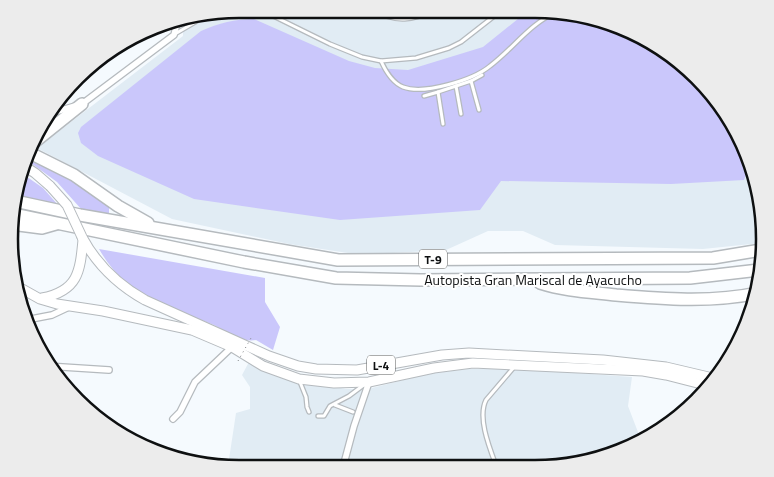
<svg xmlns="http://www.w3.org/2000/svg" width="774" height="477" viewBox="0 0 774 477" font-family="'Titillium Web',sans-serif">
<style>
.built{fill:#e1ecf4}
.green{fill:#cac7fb}
.lines{fill:none;stroke-linecap:round;stroke-linejoin:round}
.lane-casing{stroke:#b5babe;stroke-width:5.5}
.street-casing{stroke:#b5babe;stroke-width:8}
.primary-casing{stroke:#b5babe;stroke-width:11}
.highway-casing{stroke:#b5babe;stroke-width:14}
.lane{stroke:#fff;stroke-width:3}
.street{stroke:#fff;stroke-width:5.5}
.primary{stroke:#fff;stroke-width:9}
.highway{stroke:#fff;stroke-width:11}
.primary-bridge-casing{stroke:#b5babe;stroke-width:11;stroke-linecap:butt}
.path-bridge{stroke:#7a7d80;stroke-width:1;stroke-dasharray:1 4;stroke-linecap:butt}
.primary-bridge{stroke:#fff;stroke-width:9}
.labels{text-anchor:middle;dominant-baseline:central;stroke-width:4;stroke-linejoin:round;paint-order:stroke}
.shield{fill:#fff;stroke:#565858;stroke-width:1}
.shield-label{font-size:12px;font-weight:bold;fill:#0e1011}
.street-label{font-size:14px;fill:#0e1011;stroke:#fff}
.rim{fill:none;stroke:#0e1011;stroke-width:2.5}
</style>
<rect width="100%" height="100%" fill="#f5fafe"/>
<g class="built">
<polygon points="239,9 565,11 623,26 676,56 735,124 763,209 761,243 703,249 555,245 523,231 488,231 446,250 393,253 348,253 289,244 172,219 37,148 183,36 183,18"/>
<polygon points="249,362 302,381 346,389 368,389 427,374 468,369 521,369 632,377 628,406 641,440 551,468 228,466 236,413 250,409 250,387 242,375"/>
</g>
<g class="green">
<path d="M529,10l36,1 58,15 53,30 59,68 14,43 -5,13 -73,4 -170,-3 -21,29 -140,10 -146,-21 -96,-43 -17,-13 -3,-10 3,-6 120,-96c18,-8 34,-12 53,-12l95,42 26,7 33,2 75,-23z"/>
<polygon points="26,154 76,183 109,206 109,215 82,210 57,182 24,158"/>
<polygon points="20,172 43,188 59,206 16,196"/>
<path d="M99,249l166,29v24l15,25 -7,23 -17,-10c-15,3 -29,-9 -42,-15 -48,-20 -87,-27 -115,-76z"/>
</g>
<g class="lines">
<defs>
<g id="lane">
<polyline points="259,9 330,44 362,57 381,61 416,58 449,48 461,42 502,10"/>
<path d="M373,10c23,14 40,10 64,0"/>
<polyline points="175,34 209,14"/>
<path d="M381,61c4,9 12,22 22,26 21,8 70,-7 87,-21 25,-19 38,-41 68,-55"/>
<polyline points="471,81 482,75"/>
<polyline points="456,86 471,81 479,110"/>
<polyline points="438,92 456,86 461,114"/>
<polyline points="424,96 438,92 443,124"/>
<polyline points="300,382 306,397 307,407 309,412"/>
<polyline points="335,405 353,412"/>
<polyline points="318,416 324,416 330,406 349,396 365,384"/>
<polyline points="661,428 665,420 675,416"/>
<path d="M497,468c-7,-19 -20,-50 -11,-68l29,-34"/>
</g>
<g id="street">
<polyline points="48,114 82,104 174,35 178,19"/>
<polyline points="26,320 52,315 69,307"/>
<polyline points="47,366 109,370"/>
<polyline points="173,419 180,412 195,382 232,347"/>
<polyline points="343,467 354,426 369,382"/>
</g>
<g id="primary">
<polyline points="21,164 35,173 50,186"/>
<path d="M82,237c15,28 36,48 63,63l124,56 29,10 18,3 41,1 85,-15 27,-2 134,7 63,7 51,12"/>
<polyline points="15,285 40,299 57,304 103,311 192,330 232,347 263,366 299,379 334,383 369,382 434,368 473,363 643,371 666,375 709,386"/>
<path d="M42,298c36,-7 38,-26 41,-58"/>
</g>
<g id="highway">
<polyline points="32,144 82,104"/>
<polyline points="28,152 74,175 118,206 148,223"/>
<polyline points="15,201 80,215 338,260 713,258 761,250"/>
<polyline points="13,214 244,262 336,278 421,280 690,278 759,270"/>
<polyline points="11,224 42,228 56,224"/>
<path d="M540,283c25,8 50,9 76,12 47,4 95,8 142,-2"/>
</g>
</defs>
<use href="#lane" class="lane-casing"/>
<use href="#street" class="street-casing"/>
<use href="#primary" class="primary-casing"/>
<use href="#highway" class="highway-casing"/>
<use href="#lane" class="lane"/>
<use href="#street" class="street"/>
<use href="#primary" class="primary"/>
<use href="#highway" class="highway"/>
<defs>
<polyline id="primary-bridge" points="50,186 67,205 82,237"/>
</defs>
<use href="#primary-bridge" class="primary-bridge-casing"/>
<polyline class="path-bridge" points="238,361 251,338"/>
<use href="#primary-bridge" class="primary-bridge"/>
</g>
<g class="labels">
<g class="shield">
<rect x="419" y="249.5" width="28" height="19" rx="4"/>
<rect x="367" y="355.5" width="28" height="19" rx="4"/>
</g>
<g class="shield-label">
<text x="433" y="259">T-9</text>
<text x="381" y="365">L-4</text>
</g>
<g class="street-label">
<text x="533" y="279">Autopista Gran Mariscal de Ayacucho</text>
</g>
</g>
<path d="M0 0H774V477H0ZM239 18H535A221 221 0 0 1 756 239V239A221 221 0 0 1 535 460H239A221 221 0 0 1 18 239V239A221 221 0 0 1 239 18Z" fill="#ececec" fill-rule="evenodd"/>
<path class="rim" d="M239 18H535A221 221 0 0 1 756 239V239A221 221 0 0 1 535 460H239A221 221 0 0 1 18 239V239A221 221 0 0 1 239 18Z"/>
</svg>
